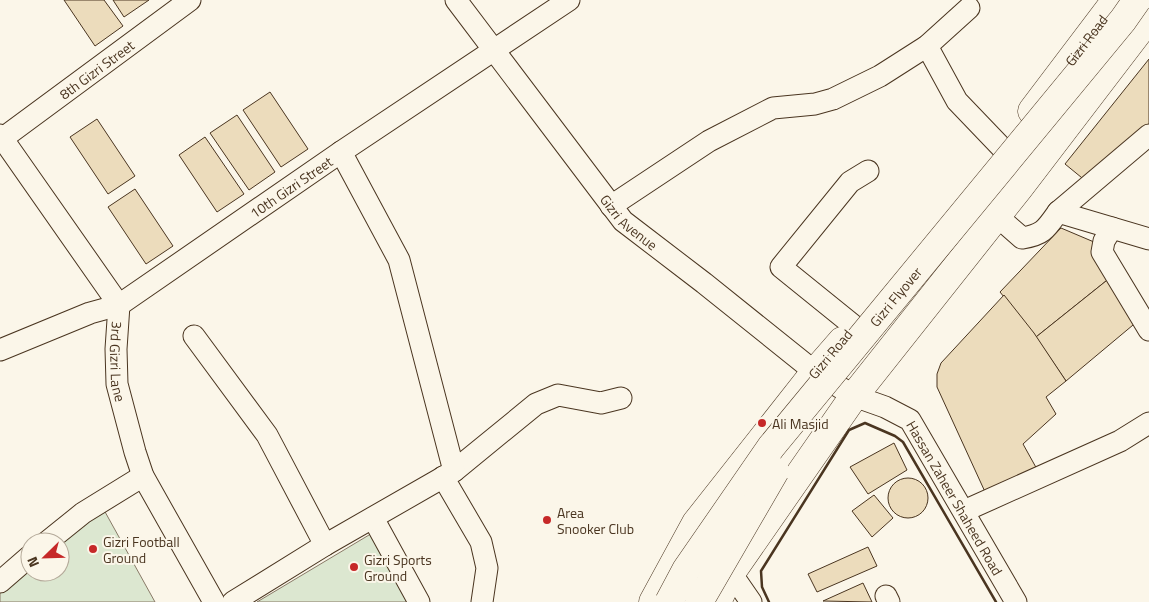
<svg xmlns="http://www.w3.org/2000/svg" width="1149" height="602" viewBox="0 0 1149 602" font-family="'Titillium Web',sans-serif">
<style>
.green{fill:#dce7d0;stroke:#887966}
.building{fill:#ecdcbc;stroke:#4a3520}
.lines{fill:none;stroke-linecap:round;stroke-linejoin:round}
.minor-casing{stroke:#4a3520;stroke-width:23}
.major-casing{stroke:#4a3520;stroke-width:29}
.minor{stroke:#fbf6e9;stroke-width:21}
.major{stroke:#fbf6e9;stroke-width:28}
.major-bridge-casing{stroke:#4a3520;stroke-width:29;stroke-linecap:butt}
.major-bridge{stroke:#fbf6e9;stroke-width:28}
.wall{stroke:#4a3520;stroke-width:2.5}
.poi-dot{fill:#c62828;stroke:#fbf6e9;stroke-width:2}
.labels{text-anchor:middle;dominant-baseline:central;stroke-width:4;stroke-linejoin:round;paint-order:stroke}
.street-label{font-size:14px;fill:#4a3520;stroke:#fbf6e9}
.poi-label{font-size:14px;fill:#4a3520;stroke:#fbf6e9;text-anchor:start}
</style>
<rect width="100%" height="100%" fill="#fbf6e9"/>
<g class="green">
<polygon points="104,510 155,602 0,602 0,582 30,556 30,572 60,572 60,542"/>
<polygon points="374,532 412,602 257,602"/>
</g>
<g class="building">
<polygon points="64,0 104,0 123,26 95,46"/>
<polygon points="113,0 149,0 124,17"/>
<polygon points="1149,59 1149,130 1087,182 1065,164"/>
<polygon points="270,92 308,149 281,167 243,110"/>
<polygon points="237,115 275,172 249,190 210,133"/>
<polygon points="97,119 135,176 108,194 70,137"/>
<polygon points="205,137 244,194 217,212 179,155"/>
<polygon points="135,189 173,246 146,264 108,207"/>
<polygon points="1061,228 1094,242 1111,277 1036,337 1000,292"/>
<polygon points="1111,277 1139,320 1066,381 1036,337"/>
<polygon points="1004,295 1034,333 1066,381 1046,397 1056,414 1023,444 1038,471 986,494 937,387 937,374 941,363"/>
<polygon points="894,443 907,470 868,494 850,467"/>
<circle cx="908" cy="498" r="20"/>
<polygon points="874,495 893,518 872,537 852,511"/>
<polygon points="868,547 877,566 817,592 808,574"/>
<polygon points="863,583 872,602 823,601"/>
</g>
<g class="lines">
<defs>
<g id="minor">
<path id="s1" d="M456,0l167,221 81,62 111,89 39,24 31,11 25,13 106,182"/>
<polyline points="927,46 957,101 1003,149"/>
<path id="s2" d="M0,135l119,170 -3,44 1,35 18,68 8,24 71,126"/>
<path id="s3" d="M3,138l187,-138"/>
<polyline points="611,206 709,141 773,108 815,104 833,99 880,76 927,46 969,8"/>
<polyline points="1058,212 1149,135"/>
<path d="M997,216l25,22c21,-3 24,-9 36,-26l91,27"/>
<polyline points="1112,228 1104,241 1102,252 1149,330"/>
<polyline points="854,326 781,267 850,182 868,171"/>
<polyline points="194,336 267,435 325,545"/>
<path id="s4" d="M0,350l90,-37 29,-8 222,-153 228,-152"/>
<polyline points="454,471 536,404 558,395 601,403 621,398"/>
<polyline points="443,477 481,542 487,568 482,602"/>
<polyline points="964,511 1120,441 1149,423"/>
<polyline points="373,518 419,602"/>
<polyline points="47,542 83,513 143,476"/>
<polyline points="731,573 751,602"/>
<polyline points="0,582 30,556"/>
<polyline points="886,596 889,602"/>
<polyline points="233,602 325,545 454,471 399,260 341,152"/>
</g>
<g id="major">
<path id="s5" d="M1032,111l84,-111"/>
<polyline points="653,602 696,523 815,372 842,341"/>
<polyline points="717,602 731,573 854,396 1019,188 1149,18"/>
</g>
</defs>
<use href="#minor" class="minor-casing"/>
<use href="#major" class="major-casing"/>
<use href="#minor" class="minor"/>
<use href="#major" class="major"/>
<defs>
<g id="major-bridge">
<path id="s6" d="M669,602l17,-32 85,-123 352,-427 14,-20"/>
<polyline points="699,602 775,471"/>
</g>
</defs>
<use href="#major-bridge" class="major-bridge-casing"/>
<use href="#major-bridge" class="major-bridge"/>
<polyline class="wall" points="769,602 762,587 761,571 849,430 865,423 895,436 903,442 996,602"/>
</g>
<g class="poi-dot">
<circle cx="762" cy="423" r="5"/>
<circle cx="547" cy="520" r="5"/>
<circle cx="93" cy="549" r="5"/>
<circle cx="354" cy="567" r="5"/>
</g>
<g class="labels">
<g class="street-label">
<text stroke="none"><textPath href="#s5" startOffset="89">Gizri Road</textPath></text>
<text stroke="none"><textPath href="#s3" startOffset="116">8th Gizri Street</textPath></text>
<text stroke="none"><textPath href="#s4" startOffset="336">10th Gizri Street</textPath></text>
<text stroke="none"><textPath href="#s1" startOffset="282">Gizri Avenue</textPath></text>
<text stroke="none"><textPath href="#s6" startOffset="381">Gizri Flyover</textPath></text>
<text transform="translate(830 354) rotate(-50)">Gizri Road</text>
<text stroke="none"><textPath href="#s2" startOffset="264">3rd Gizri Lane</textPath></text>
<text stroke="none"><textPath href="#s1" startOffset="718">Hassan Zaheer Shaheed Road</textPath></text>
</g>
<g class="poi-label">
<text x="772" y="423">Ali Masjid</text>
<text x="557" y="512">Area<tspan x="557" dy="16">Snooker Club</tspan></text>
<text x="103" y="541">Gizri Football<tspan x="103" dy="16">Ground</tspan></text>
<text x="364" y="559">Gizri Sports<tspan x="364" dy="16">Ground</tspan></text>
</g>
</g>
<g transform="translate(45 557) rotate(247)"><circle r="24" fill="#fbf6e9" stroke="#b4a999"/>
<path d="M0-4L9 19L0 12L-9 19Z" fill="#c62828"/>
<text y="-8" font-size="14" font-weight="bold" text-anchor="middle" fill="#4a3520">N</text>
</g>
</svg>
